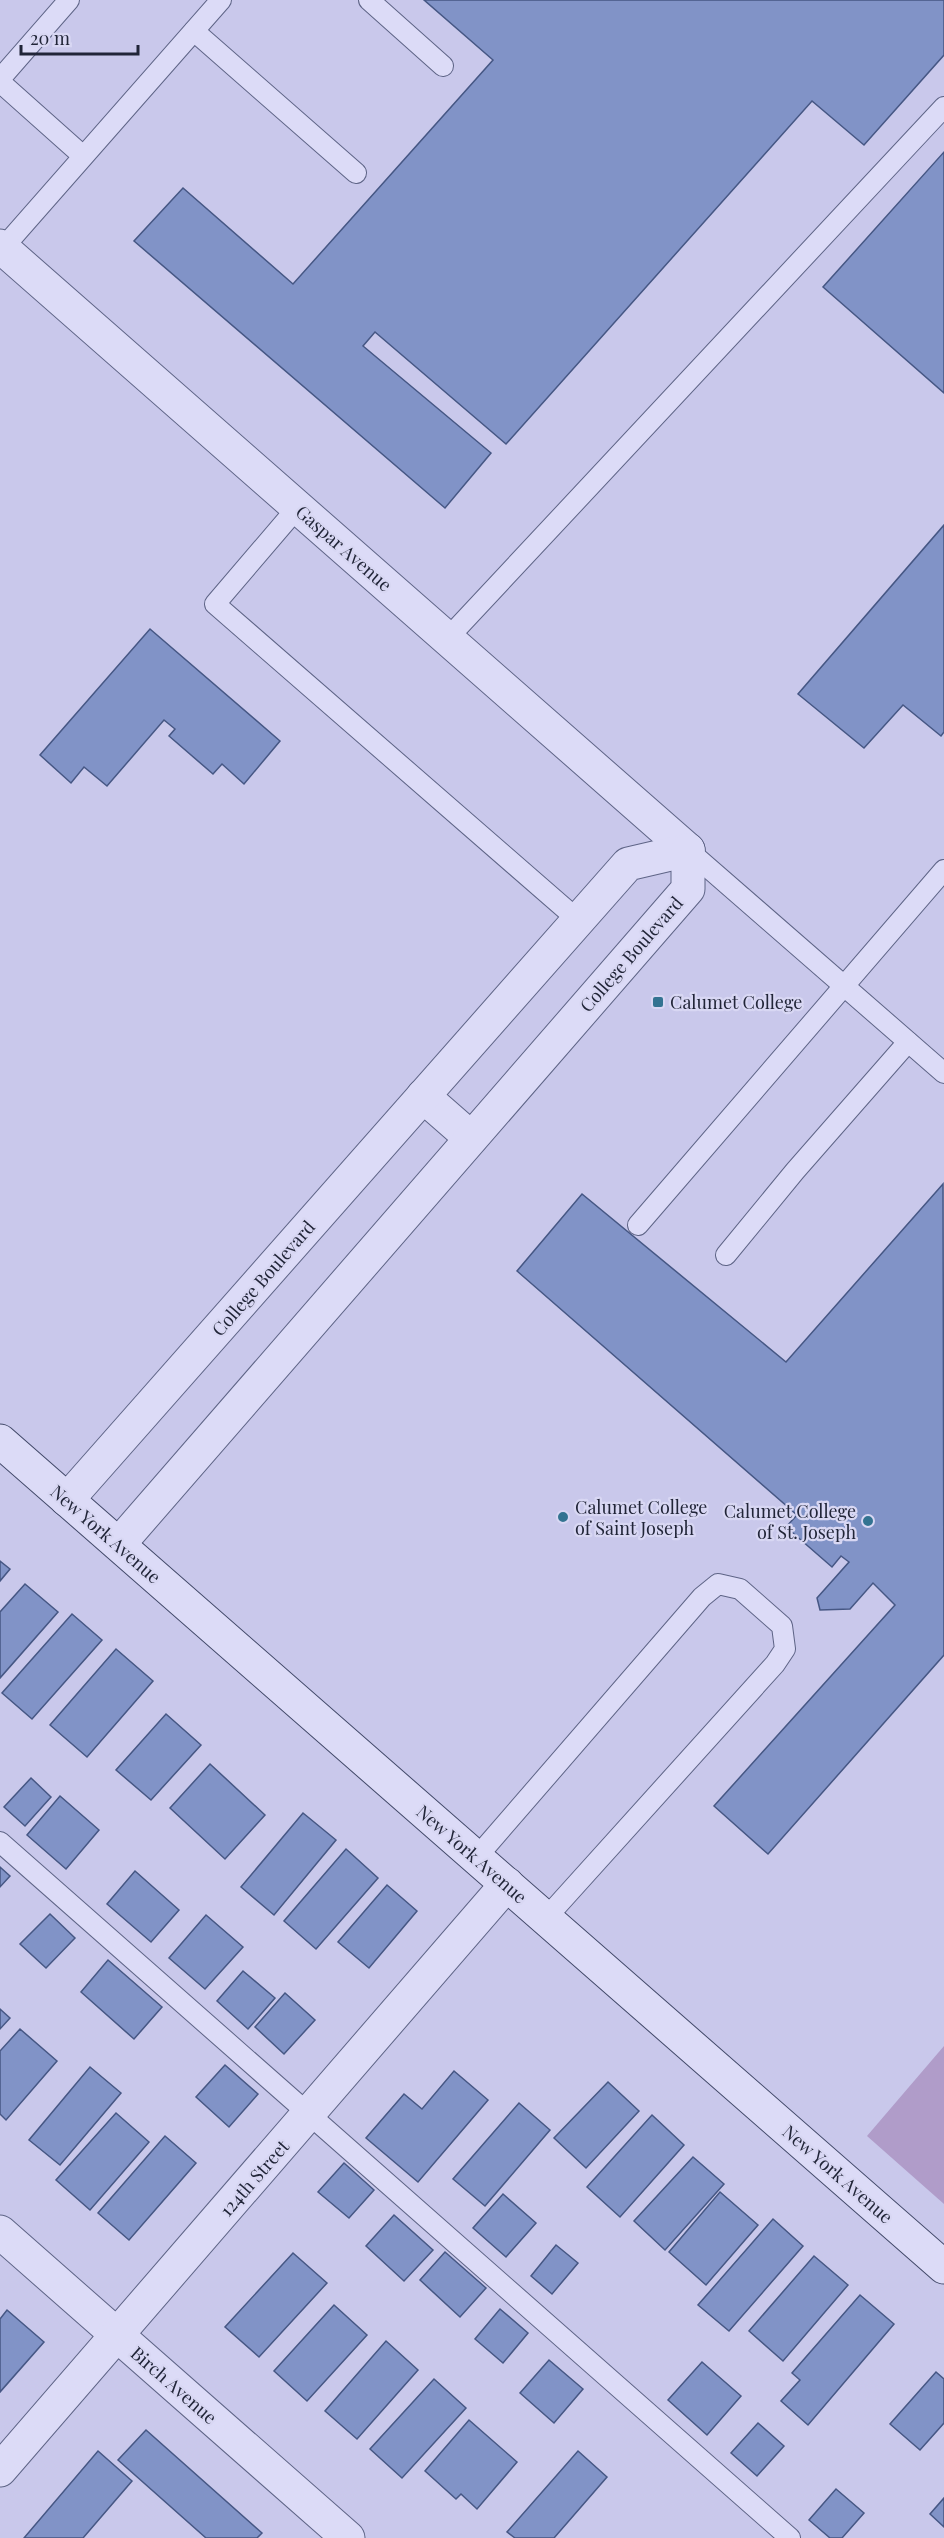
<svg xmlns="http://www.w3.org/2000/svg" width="944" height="2538" viewBox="0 0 944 2538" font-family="'Playfair Display',serif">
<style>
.green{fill:#b09cc9}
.building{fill:#8193c7;stroke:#465784;stroke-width:1.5}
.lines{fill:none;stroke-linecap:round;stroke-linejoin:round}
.lane-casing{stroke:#5e6486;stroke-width:22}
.street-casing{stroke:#5e6486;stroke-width:35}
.secondary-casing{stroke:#414868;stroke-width:35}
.lane{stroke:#dcdbf7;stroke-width:20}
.street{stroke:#dcdbf7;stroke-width:33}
.secondary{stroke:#dcdbf7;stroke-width:33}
.poi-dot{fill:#337391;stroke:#d8d7f3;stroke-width:2}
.labels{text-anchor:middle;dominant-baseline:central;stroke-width:4.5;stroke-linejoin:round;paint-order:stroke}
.street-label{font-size:18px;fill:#212538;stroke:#d8d7f3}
.poi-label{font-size:18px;fill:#212538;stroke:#d8d7f3;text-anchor:start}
</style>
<rect width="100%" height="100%" fill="#c9c8eb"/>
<polygon class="green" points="944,2046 944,2204 867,2136"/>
<g class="building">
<polygon points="424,0 944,0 944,55 864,145 812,101 506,444 375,332 363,346 491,453 445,508 134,241 183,188 293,284 493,60"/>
<polygon points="944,152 944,393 823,287"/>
<polygon points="944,525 944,732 941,736 903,705 864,748 798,694"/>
<polygon points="150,629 280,741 244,784 222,764 213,774 169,736 175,729 164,720 107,786 84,767 71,783 40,755"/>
<polygon points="943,1184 944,1655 768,1854 714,1806 895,1605 873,1583 850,1609 820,1610 817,1598 849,1562 841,1556 832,1567 786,1527 797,1515 517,1271 582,1194 786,1362"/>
<polygon points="0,1561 10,1569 0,1581"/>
<polygon points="25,1584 58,1612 0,1678 0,1612"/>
<polygon points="72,1614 102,1640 32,1719 2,1693"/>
<polygon points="116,1649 153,1681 87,1757 50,1725"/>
<polygon points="166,1714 201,1745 151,1800 116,1770"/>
<polygon points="210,1764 265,1815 225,1859 170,1808"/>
<polygon points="31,1778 51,1797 25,1826 4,1807"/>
<polygon points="60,1796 99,1830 66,1869 27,1835"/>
<polygon points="303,1813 336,1840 274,1915 241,1887"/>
<polygon points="346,1849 378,1878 316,1949 284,1921"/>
<polygon points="0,1867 10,1876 0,1887"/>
<polygon points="135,1871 179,1910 151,1942 107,1904"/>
<polygon points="387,1885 417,1911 369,1968 338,1942"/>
<polygon points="50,1914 75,1938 46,1968 20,1944"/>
<polygon points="206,1915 243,1947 205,1989 169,1958"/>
<polygon points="108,1960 162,2007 134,2039 81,1992"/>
<polygon points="243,1971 275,1998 248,2029 217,2001"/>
<polygon points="285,1993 315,2020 284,2054 255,2027"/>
<polygon points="0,2009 10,2018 0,2029"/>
<polygon points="20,2029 57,2061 6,2120 0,2114 0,2051"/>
<polygon points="225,2065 258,2094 229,2127 196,2097"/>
<polygon points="90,2067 121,2093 60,2165 29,2140"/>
<polygon points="454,2071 488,2100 418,2182 366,2138 404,2094 422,2109"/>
<polygon points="608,2082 639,2111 586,2168 554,2138"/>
<polygon points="519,2103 550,2130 485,2206 453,2179"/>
<polygon points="116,2113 149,2142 90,2210 56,2180"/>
<polygon points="652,2115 684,2145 620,2217 587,2187"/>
<polygon points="165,2136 196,2163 129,2240 98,2213"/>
<polygon points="693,2157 724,2184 665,2250 634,2221"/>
<polygon points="344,2163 374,2190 349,2218 318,2192"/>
<polygon points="720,2192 758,2225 706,2285 669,2252"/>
<polygon points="503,2194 536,2223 506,2257 473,2228"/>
<polygon points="394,2215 433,2250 404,2281 366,2246"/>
<polygon points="773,2219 803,2246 729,2331 698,2305"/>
<polygon points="556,2245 578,2263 552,2294 531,2276"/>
<polygon points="445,2252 486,2288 460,2317 420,2280"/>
<polygon points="293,2253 327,2283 259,2357 225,2327"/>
<polygon points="814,2256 848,2285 783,2361 749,2331"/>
<polygon points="860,2295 894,2324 808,2425 781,2401 800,2380 792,2373"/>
<polygon points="334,2305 367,2335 307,2401 274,2371"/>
<polygon points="500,2309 528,2333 503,2363 475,2339"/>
<polygon points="7,2310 44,2342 0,2392 0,2319"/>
<polygon points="386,2341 418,2370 357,2439 325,2411"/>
<polygon points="549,2360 583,2389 554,2423 520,2393"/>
<polygon points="702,2362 741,2396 707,2435 668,2400"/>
<polygon points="936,2372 944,2379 944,2423 920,2450 890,2424"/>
<polygon points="434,2379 466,2408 402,2478 370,2449"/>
<polygon points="469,2420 517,2462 477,2509 461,2494 456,2499 425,2471"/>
<polygon points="758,2423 784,2446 757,2476 731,2453"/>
<polygon points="146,2430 262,2533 257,2538 206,2538 118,2460"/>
<polygon points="98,2451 132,2481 83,2538 24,2538"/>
<polygon points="578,2451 607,2477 554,2538 515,2538 507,2532"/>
<polygon points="836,2489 864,2513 842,2538 830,2538 809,2520"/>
<polygon points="944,2498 944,2527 930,2514"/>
</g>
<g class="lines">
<defs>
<g id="lane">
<polyline points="369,0 443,66"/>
<polyline points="194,31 356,173"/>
<polyline points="0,79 69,0"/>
<polyline points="0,82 83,156"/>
<polyline points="3,248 221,0"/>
<polyline points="297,508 215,604 578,920"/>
<polyline points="447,639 944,107"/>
<polyline points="688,850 944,1073"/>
<polyline points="638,1225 944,870"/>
<polyline points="726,1255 795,1171 908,1042"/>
<polyline points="0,1842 790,2538"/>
<polyline points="476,1858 702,1597 718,1584 740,1589 782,1626 785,1649 775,1664 546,1918"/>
</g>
<g id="street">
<polyline points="0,246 688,850"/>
<polyline points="423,1096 471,1138"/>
<polyline points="67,1500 628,864 688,850"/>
<polyline points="119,1544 688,889 688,850"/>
<polyline points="0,2232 348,2538"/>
<polyline points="0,2470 507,1884"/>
</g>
<polyline id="secondary" points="0,1441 944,2267"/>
</defs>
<use href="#lane" class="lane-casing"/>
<use href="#street" class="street-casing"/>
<use href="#secondary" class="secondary-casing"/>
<use href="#lane" class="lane"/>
<use href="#street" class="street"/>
<use href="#secondary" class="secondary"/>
</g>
<g class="poi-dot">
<rect x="652" y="996" width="12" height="12" rx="3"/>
<circle cx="563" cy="1517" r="6"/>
<circle cx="868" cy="1521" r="6"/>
</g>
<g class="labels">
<g class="street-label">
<text transform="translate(344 548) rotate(41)">Gaspar Avenue</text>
<text transform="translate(631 954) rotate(-49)">College Boulevard</text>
<text transform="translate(263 1278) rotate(-49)">College Boulevard</text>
<text transform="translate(106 1534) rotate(41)">New York Avenue</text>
<text transform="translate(472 1854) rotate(41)">New York Avenue</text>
<text transform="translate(838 2174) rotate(41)">New York Avenue</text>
<text transform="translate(254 2178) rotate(-49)">124th Street</text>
<text transform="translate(174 2385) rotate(41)">Birch Avenue</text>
</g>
<g class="poi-label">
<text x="670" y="1002">Calumet College</text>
<text x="575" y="1507">Calumet College<tspan x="575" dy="21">of Saint Joseph</tspan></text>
<text x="856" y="1511" text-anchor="end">Calumet College<tspan x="856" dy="21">of St. Joseph</tspan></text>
</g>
</g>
<path d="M21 45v9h117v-9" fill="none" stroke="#212538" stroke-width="3"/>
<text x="30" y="45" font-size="18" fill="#212538" stroke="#d8d7f3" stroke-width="4.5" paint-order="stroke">20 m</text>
</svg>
